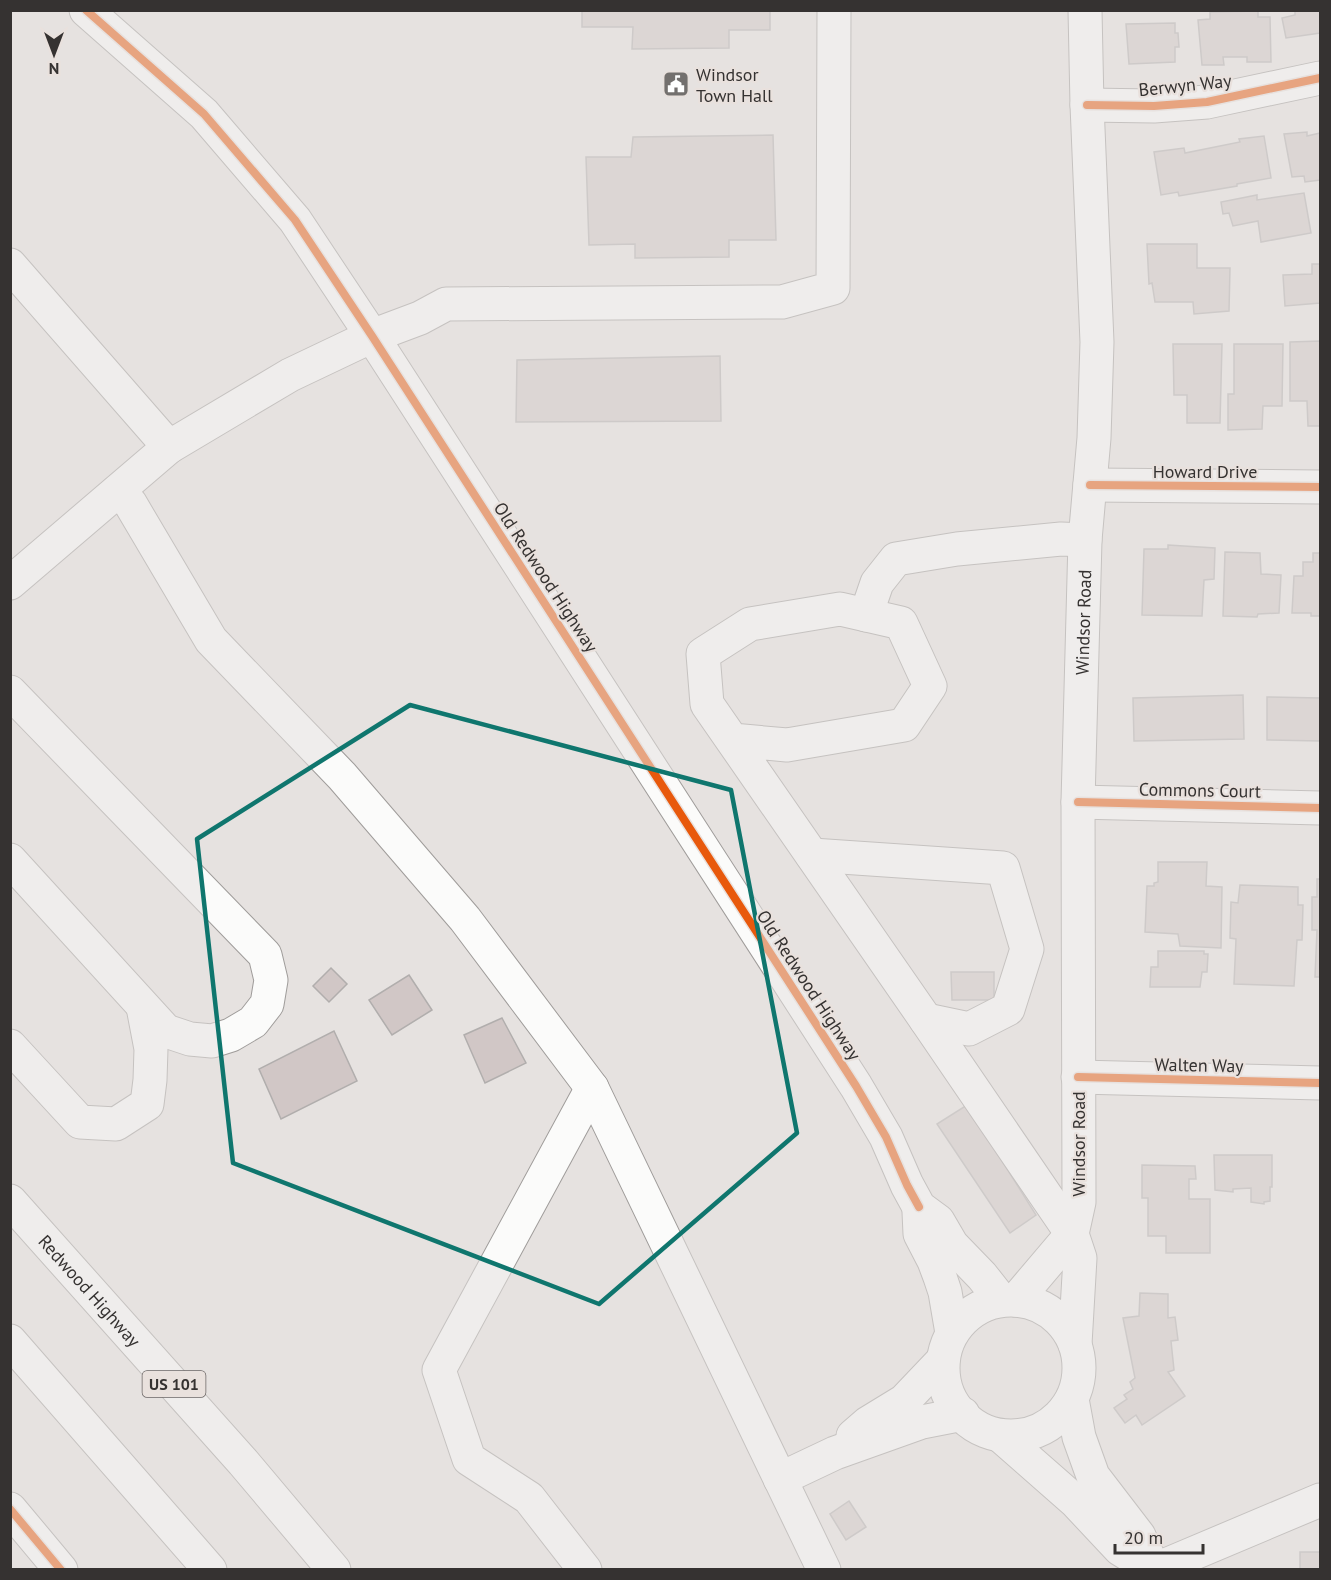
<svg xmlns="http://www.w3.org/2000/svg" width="1331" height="1580" viewBox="0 0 1331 1580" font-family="'PT Sans',sans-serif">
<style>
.building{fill:#d1c7c6;stroke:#b1aead;stroke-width:1.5}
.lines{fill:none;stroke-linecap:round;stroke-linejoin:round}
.minor-casing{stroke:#9f9c9a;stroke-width:35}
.major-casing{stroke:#9f9c9a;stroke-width:35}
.highway-casing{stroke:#9f9c9a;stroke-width:35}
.minor{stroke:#fbfbfa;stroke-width:33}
.major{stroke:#fbfbfa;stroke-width:33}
.highway{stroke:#fbfbfa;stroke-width:33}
.cycleway-casing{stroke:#e9e1dd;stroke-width:11}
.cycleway{stroke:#e8590c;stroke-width:8}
.marked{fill:none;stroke:#0f766e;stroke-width:4.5;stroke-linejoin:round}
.labels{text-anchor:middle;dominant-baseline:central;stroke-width:4.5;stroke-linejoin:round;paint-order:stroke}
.shield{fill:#e9e1dd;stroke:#6b6665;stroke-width:1.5}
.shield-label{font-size:16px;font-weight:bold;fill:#353231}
.poi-label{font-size:18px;fill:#353231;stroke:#e9e1dd;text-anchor:start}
.street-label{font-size:18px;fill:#353231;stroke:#e9e1dd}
</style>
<rect width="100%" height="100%" fill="#e6e2e0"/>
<g class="building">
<polygon points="582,10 770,10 770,30 729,30 729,48 632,49 633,27 582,27"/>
<polygon points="1295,10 1320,10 1320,33 1286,38 1282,18 1295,15"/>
<polygon points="1258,11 1258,17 1270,17 1271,62 1247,62 1247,57 1223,57 1224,65 1202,65 1198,20 1210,19 1210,12"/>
<polygon points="1175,23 1175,33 1178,33 1179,47 1175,47 1175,62 1129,64 1126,24"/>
<polygon points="1307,132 1307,136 1320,133 1320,180 1305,182 1304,176 1292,177 1284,134"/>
<polygon points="773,135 776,240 729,240 729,257 635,258 635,244 589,245 586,157 631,157 633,137"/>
<polygon points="1264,136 1271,178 1237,184 1237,186 1179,196 1178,192 1161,195 1154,152 1184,148 1185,153 1240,142 1239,139"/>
<polygon points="1304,193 1311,233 1261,242 1258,221 1233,226 1229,213 1223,214 1221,202 1257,195 1257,200"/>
<polygon points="1147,244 1197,244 1197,268 1230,268 1229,311 1194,314 1193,302 1155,302 1152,283 1149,284"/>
<polygon points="1312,264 1320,264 1320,303 1285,306 1283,275 1312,274"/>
<polygon points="1320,341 1320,426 1308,426 1307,401 1290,401 1290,342"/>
<polygon points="1173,344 1222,344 1220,423 1187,423 1187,395 1174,395"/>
<polygon points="1234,344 1283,344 1282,406 1263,406 1262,429 1228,430 1228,394 1234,394"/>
<polygon points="720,356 721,421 516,422 517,360"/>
<polygon points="1168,545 1215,548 1214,579 1204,580 1202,616 1142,615 1144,549 1168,549"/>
<polygon points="1225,552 1260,553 1261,574 1281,575 1279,613 1258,614 1257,617 1223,616"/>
<polygon points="1313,553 1320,553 1320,616 1311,616 1311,613 1292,613 1294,576 1303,576 1303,562 1313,562"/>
<polygon points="1243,695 1244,739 1134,741 1133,698"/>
<polygon points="1267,697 1320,698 1320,741 1267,740"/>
<polygon points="1158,862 1207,862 1206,886 1222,887 1221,948 1180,946 1178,934 1145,932 1147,886 1154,886 1154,883 1158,882"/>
<polygon points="1317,879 1320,879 1320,977 1315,977 1317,930 1312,930 1312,897 1317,897"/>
<polygon points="1240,885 1298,887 1298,905 1303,905 1302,940 1297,940 1294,986 1234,984 1236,939 1230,938 1231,902 1238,903"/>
<polygon points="1158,951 1204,951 1204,954 1208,954 1207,972 1202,972 1200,987 1150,987 1151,967 1158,967"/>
<polygon points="331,968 347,984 329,1002 313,986"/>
<polygon points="951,972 994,972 994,1000 952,1000"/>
<polygon points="409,975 432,1010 392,1035 369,1000"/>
<polygon points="502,1018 526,1063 485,1083 464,1035"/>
<polygon points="334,1031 357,1081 281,1119 259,1069"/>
<polygon points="967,1105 1036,1215 1010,1233 937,1124"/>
<polygon points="1214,1155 1272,1155 1272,1187 1270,1187 1270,1201 1264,1202 1264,1204 1251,1202 1251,1188 1233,1189 1233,1192 1215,1190"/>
<polygon points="1142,1165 1195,1166 1196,1179 1189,1179 1189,1199 1210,1199 1210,1253 1166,1253 1166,1236 1148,1236 1148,1198 1142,1198"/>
<polygon points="1140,1293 1168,1294 1168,1318 1175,1317 1178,1340 1171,1341 1174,1370 1168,1372 1185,1396 1142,1425 1136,1415 1125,1423 1114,1408 1127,1399 1124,1395 1133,1389 1130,1382 1135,1378 1123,1318 1139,1316"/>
<polygon points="849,1501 866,1527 846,1540 830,1514"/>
<rect x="1300" y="1552" width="20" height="18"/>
</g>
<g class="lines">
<defs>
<g id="minor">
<polyline points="1087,105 1154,106 1207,102 1320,78"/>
<polyline points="10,265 169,447 290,375 372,336 420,318 446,304 782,302 833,288 834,10"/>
<polyline points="1090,485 1320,487"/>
<polyline points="117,492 130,503 211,640 342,776 465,919 592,1088 824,1570"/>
<polyline points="10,583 169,447"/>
<polyline points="866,615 877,583 896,559 957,549 1061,539 1085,540"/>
<polyline points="10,692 265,955 271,980 267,1004 253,1022 231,1035 212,1041 190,1039 166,1031 10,860"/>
<polyline points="732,740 787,745 904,725 930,686 901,623 840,609 750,624 703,654 707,704 926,1020 1072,1234"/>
<polyline points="1078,802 1320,808"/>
<polyline points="812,855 1003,868 1027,949 1008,1009 969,1029 926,1020"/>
<polyline points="10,1046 80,1122 116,1124 147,1104 150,1080 151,1049 143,1007"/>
<polyline points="1078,1077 1320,1083"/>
<polyline points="853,1436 868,1423 904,1401 943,1360"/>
<polyline points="780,1479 835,1453 922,1422 963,1414"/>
<polyline points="10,1509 61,1570"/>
<polyline points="585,1570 529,1498 469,1459 439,1370 592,1088"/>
<polyline points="1154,1570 1320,1500"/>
</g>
<g id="major">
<polyline points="86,10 204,114 295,220 372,336 856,1086 886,1137 907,1185 919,1207 938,1221 952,1245 982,1276 1001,1300"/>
<polyline points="919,1212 920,1234 934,1261 940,1277 945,1292 952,1333"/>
<polyline points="1072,1234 1080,1258 1075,1344"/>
<circle cx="1011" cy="1368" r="68"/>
<path id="s1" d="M1016,1300l56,-66 7,-32 -1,-400 7,-262 9,-102 3,-96 -10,-237 -2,-95"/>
<polyline points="1072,1399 1079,1437 1093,1476 1139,1536 1154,1570"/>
<polyline points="1001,1436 1075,1501 1120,1549 1154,1570"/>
</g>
<g id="highway">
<path id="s2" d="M10,1201l233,261 91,108"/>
<polyline points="10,1341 210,1570"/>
</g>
</defs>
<use href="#minor" class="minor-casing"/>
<use href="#major" class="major-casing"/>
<use href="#highway" class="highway-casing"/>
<use href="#minor" class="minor"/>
<use href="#major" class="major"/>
<use href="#highway" class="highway"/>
<defs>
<g id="cycleway">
<polyline points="86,10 204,114 295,220 372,336 856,1086 886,1137 907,1185 919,1207"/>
<polyline points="1087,105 1154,106 1207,102 1320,78"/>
<polyline points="1090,485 1320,487"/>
<polyline points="1078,802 1320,808"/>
<polyline points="1078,1077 1320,1083"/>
<polyline points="10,1509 61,1570"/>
</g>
</defs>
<use href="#cycleway" class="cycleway-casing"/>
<use href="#cycleway" class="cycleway"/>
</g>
<path d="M0 0H1331V1580H0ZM410,705l321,85 66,343 -198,171 -366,-141 -36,-324z" fill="#e6e2e0" fill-opacity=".55" fill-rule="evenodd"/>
<path class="marked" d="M410,705l321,85 66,343 -198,171 -366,-141 -36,-324z"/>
<defs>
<symbol id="civic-square" viewBox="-11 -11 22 22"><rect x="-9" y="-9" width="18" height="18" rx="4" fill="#73706e" stroke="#e9e1dd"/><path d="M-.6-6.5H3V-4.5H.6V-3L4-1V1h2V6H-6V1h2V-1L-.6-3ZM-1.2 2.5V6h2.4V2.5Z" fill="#fff"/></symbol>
</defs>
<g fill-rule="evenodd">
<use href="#civic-square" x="661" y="69" width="30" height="30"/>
</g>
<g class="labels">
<rect class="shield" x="142.5" y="1371" width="63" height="26" rx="4.5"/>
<g class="shield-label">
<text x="174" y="1384">US 101</text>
</g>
<g class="poi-label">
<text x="696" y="74">Windsor<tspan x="696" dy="21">Town Hall</tspan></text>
</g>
<g class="street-label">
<text transform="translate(1185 85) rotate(-6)">Berwyn Way</text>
<text x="1205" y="471">Howard Drive</text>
<text transform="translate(546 577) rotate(57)">Old Redwood Highway</text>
<text stroke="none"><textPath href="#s1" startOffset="699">Windsor Road</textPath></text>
<text transform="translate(1200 790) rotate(1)">Commons Court</text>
<text transform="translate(809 985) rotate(57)">Old Redwood Highway</text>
<text transform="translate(1199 1065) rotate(1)">Walten Way</text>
<text transform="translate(1078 1144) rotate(-90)">Windsor Road</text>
<text stroke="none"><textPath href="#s2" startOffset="120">Redwood Highway</textPath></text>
</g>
</g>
<rect width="1331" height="1580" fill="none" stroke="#353231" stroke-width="24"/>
<g transform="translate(54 54) rotate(180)" stroke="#e9e1dd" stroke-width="4.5" paint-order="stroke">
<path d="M0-4.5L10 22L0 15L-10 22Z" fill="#353231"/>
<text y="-9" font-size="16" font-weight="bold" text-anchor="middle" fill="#353231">N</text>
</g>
<path d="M1115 1544v9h88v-9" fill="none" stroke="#353231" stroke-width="3"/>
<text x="1124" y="1544" font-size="18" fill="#353231" stroke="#e9e1dd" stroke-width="4.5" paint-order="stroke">20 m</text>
</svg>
